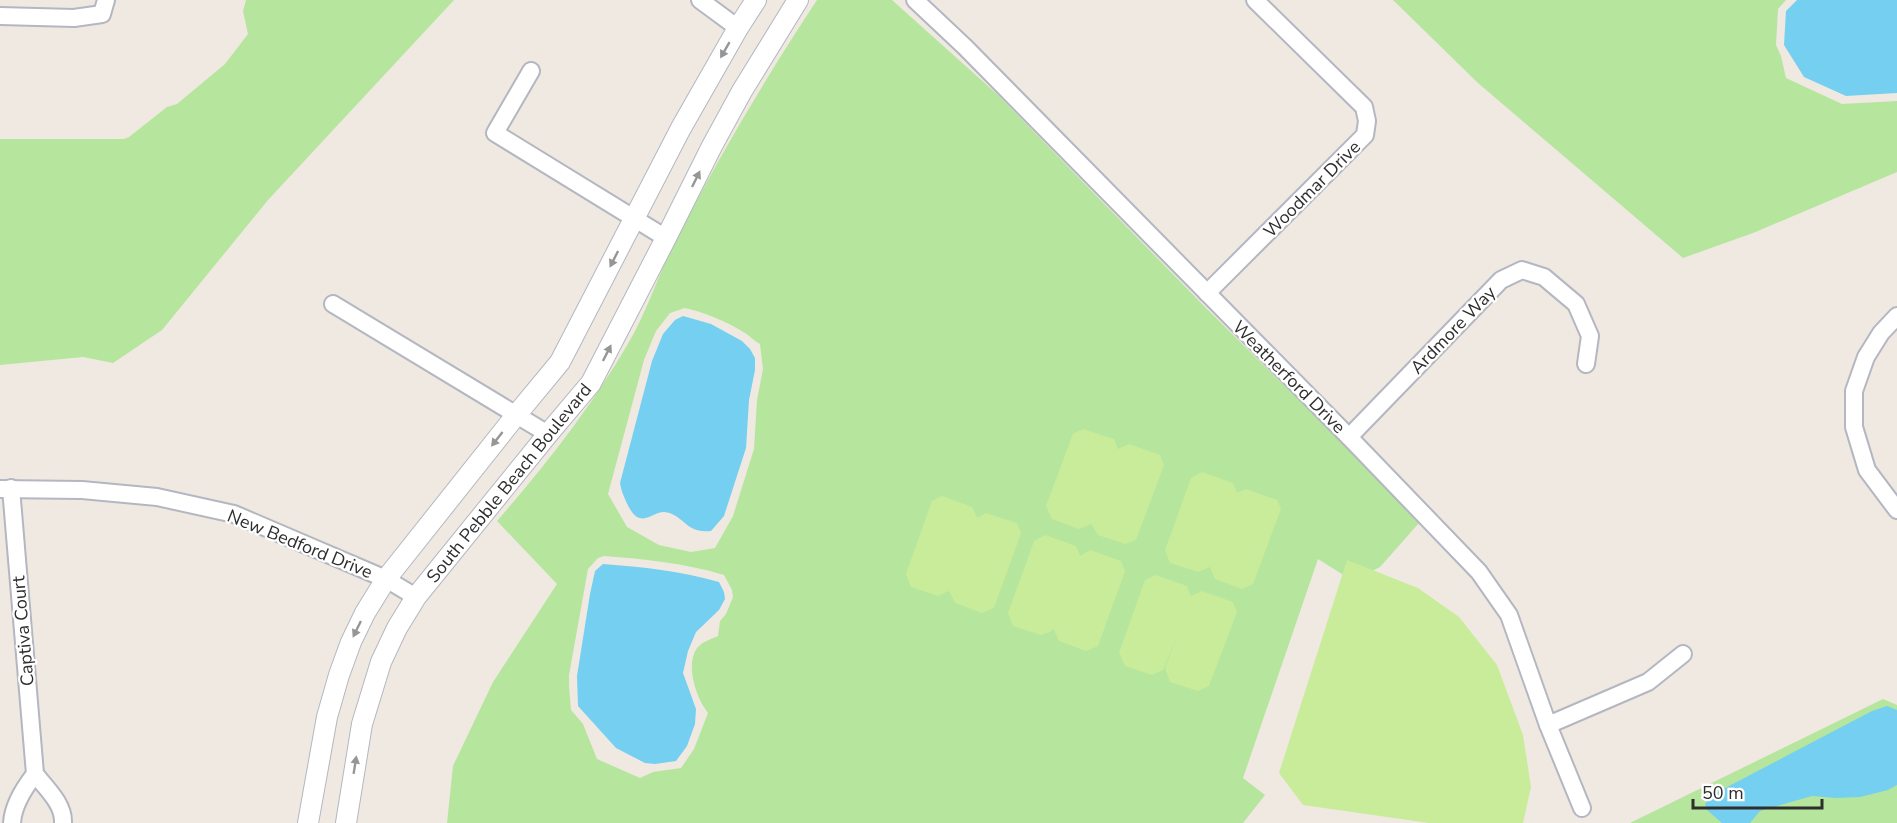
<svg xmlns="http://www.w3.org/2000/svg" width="1897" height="823" viewBox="0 0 1897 823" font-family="'Nunito Sans',sans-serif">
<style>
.green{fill:#b6e59e;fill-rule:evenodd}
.pitch{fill:#c9ec9a}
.water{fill:#75cff0}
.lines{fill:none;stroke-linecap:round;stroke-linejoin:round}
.minor-casing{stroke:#b4b7c1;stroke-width:20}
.tertiary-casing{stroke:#b4b7c1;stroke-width:22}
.minor{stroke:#fff;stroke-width:16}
.tertiary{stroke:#fff;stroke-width:20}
.oneway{fill:#969696}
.labels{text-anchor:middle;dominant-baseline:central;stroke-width:4.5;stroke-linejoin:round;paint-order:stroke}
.street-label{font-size:18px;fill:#2e2e2e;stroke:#fff}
</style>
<rect width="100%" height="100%" fill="#efe9e1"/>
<g class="green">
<polygon points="246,0 454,0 268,200 162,330 113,363 83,357 0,365 0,139 124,139 129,137 167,107 177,104 225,64 248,34 243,11"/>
<path d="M817,0h75l106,95 207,212 138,137 76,79 -39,44 -27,14 -35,-22 -75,219 22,17 -22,28h-796l6,-57 40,-84 64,-98 -60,-63c49,-56 95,-115 132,-179 19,-32 30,-70 47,-103 43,-82 90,-162 141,-239zM685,308c21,5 41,13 60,25 5,3 9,8 15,11l3,25 -6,31 -3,49 -21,67 -18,32 -24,4 -32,-7 -32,-18 -19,-33 36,-134 12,-29 14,-18zM604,556c41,3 80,7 120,19l8,15 1,7 -7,17 -6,7 -2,15c-7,3 -16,6 -21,12 -12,17 -1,50 11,65l-14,36 -13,19 -28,4 -13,6 -43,-19 -14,-35 -12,-14 -2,-24v-11l19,-106 10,-11z"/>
<polygon points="1393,0 1786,0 1778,9 1776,45 1781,56 1786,78 1842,104 1897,101 1897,172 1753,233 1683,258 1478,83"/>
<polygon points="1883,699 1897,705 1897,823 1630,823"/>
</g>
<g class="pitch">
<polygon points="1083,429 1114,439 1118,449 1129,444 1160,455 1164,465 1136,540 1125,544 1098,535 1091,524 1079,529 1052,519 1046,506 1073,434"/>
<polygon points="1202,472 1233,483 1237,493 1246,489 1277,500 1281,509 1253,584 1242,589 1215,579 1210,567 1198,572 1170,563 1165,550 1191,478"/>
<polygon points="942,496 972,507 977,518 986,513 1017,523 1021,533 994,608 982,613 955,603 949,591 938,596 911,587 906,574 932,501"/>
<polygon points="1045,535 1076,546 1080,556 1090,550 1121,561 1125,571 1098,646 1086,651 1059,641 1053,628 1052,631 1041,635 1013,626 1008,613 1034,541"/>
<polygon points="1347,560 1418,588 1459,617 1497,665 1523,735 1531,787 1523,823 1429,823 1303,805 1279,773"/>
<polygon points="1156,575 1187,586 1191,596 1202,591 1233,602 1237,612 1209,686 1198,691 1170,682 1165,668 1177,636 1163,670 1152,675 1125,666 1119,653 1145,580"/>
</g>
<g class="water">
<polygon points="1797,0 1897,0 1897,93 1846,96 1804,77 1784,45 1786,11"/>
<path d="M683,316l28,8 31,17 8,8 5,9v12l-6,30 -3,48 -22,68 -13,15c-26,3 -27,-17 -47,-19 -10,0 -17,10 -27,5 -8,-5 -16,-26 -17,-34l32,-122 11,-27 12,-14z"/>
<path d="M603,564c39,3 78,7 116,18l5,10 1,7 -6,11 -23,22 -8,19 -5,22 13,36 -1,15 -8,22 -11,15 -21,3 -10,-1 -29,-15 -38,-42 -1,-30 13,-82 5,-23z"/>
<polygon points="1887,706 1897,710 1897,785 1888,790 1860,797 1836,798 1812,796 1760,811 1750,823 1722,823 1707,810 1705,804 1710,796 1872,711"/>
</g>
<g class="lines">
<defs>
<g id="minor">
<polyline points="700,0 738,28"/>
<polyline points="915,0 965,47 1349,437 1479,572 1509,615 1548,725 1582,808"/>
<polyline points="0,16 74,18 102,14 106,0"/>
<polyline points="531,71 495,133 666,238"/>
<polyline points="1207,293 1365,135 1367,121 1364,107 1255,0"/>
<polyline points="333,304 548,434"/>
<polyline points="1897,316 1881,333 1866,357 1854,391 1854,427 1867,470 1897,510"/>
<polyline points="1349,437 1501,280 1522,270 1544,277 1576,304 1590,336 1586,364"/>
<path d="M11,488l24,286c11,14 29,30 28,49"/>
<polyline points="0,489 82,490 157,497 234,514 386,579 416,597"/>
<polyline points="1548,725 1648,682 1683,654"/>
<path d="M12,823c1,-18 12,-35 23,-49"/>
</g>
<g id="tertiary">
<polyline points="308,823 327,717 339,675 351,642 365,613 386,579 517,414 560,362 681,128 738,28 756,0"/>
<polyline points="346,823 362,724 381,662 397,628 416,597 548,434 591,383 666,238 712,146 742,91 798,0"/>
</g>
</defs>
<use href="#minor" class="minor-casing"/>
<use href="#tertiary" class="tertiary-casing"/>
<use href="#minor" class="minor"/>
<use href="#tertiary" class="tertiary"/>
</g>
<defs><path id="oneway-solid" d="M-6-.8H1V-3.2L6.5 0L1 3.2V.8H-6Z" transform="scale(1.5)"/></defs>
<g class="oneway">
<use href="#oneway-solid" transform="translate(725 50) rotate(120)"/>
<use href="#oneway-solid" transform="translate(696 179) rotate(-64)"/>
<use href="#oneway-solid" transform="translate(614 259) rotate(117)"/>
<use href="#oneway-solid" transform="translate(607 353) rotate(-63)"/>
<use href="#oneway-solid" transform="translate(497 439) rotate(128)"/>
<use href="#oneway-solid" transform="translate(357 629) rotate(116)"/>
<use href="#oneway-solid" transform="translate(355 765) rotate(-81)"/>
</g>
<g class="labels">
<g class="street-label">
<text transform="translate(1312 189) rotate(-45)">Woodmar Drive</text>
<text transform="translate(1453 330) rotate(-46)">Ardmore Way</text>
<text transform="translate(1289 377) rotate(45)">Weatherford Drive</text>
<text transform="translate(509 483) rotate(-51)">South Pebble Beach Boulevard</text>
<text transform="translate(300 544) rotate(22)">New Bedford Drive</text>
<text transform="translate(23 631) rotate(-95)">Captiva Court</text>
</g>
</g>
<path d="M1693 799v9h129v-9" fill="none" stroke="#2e2e2e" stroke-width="3"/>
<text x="1702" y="799" font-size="18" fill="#2e2e2e" stroke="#ffffff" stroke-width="4.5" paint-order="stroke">50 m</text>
</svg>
